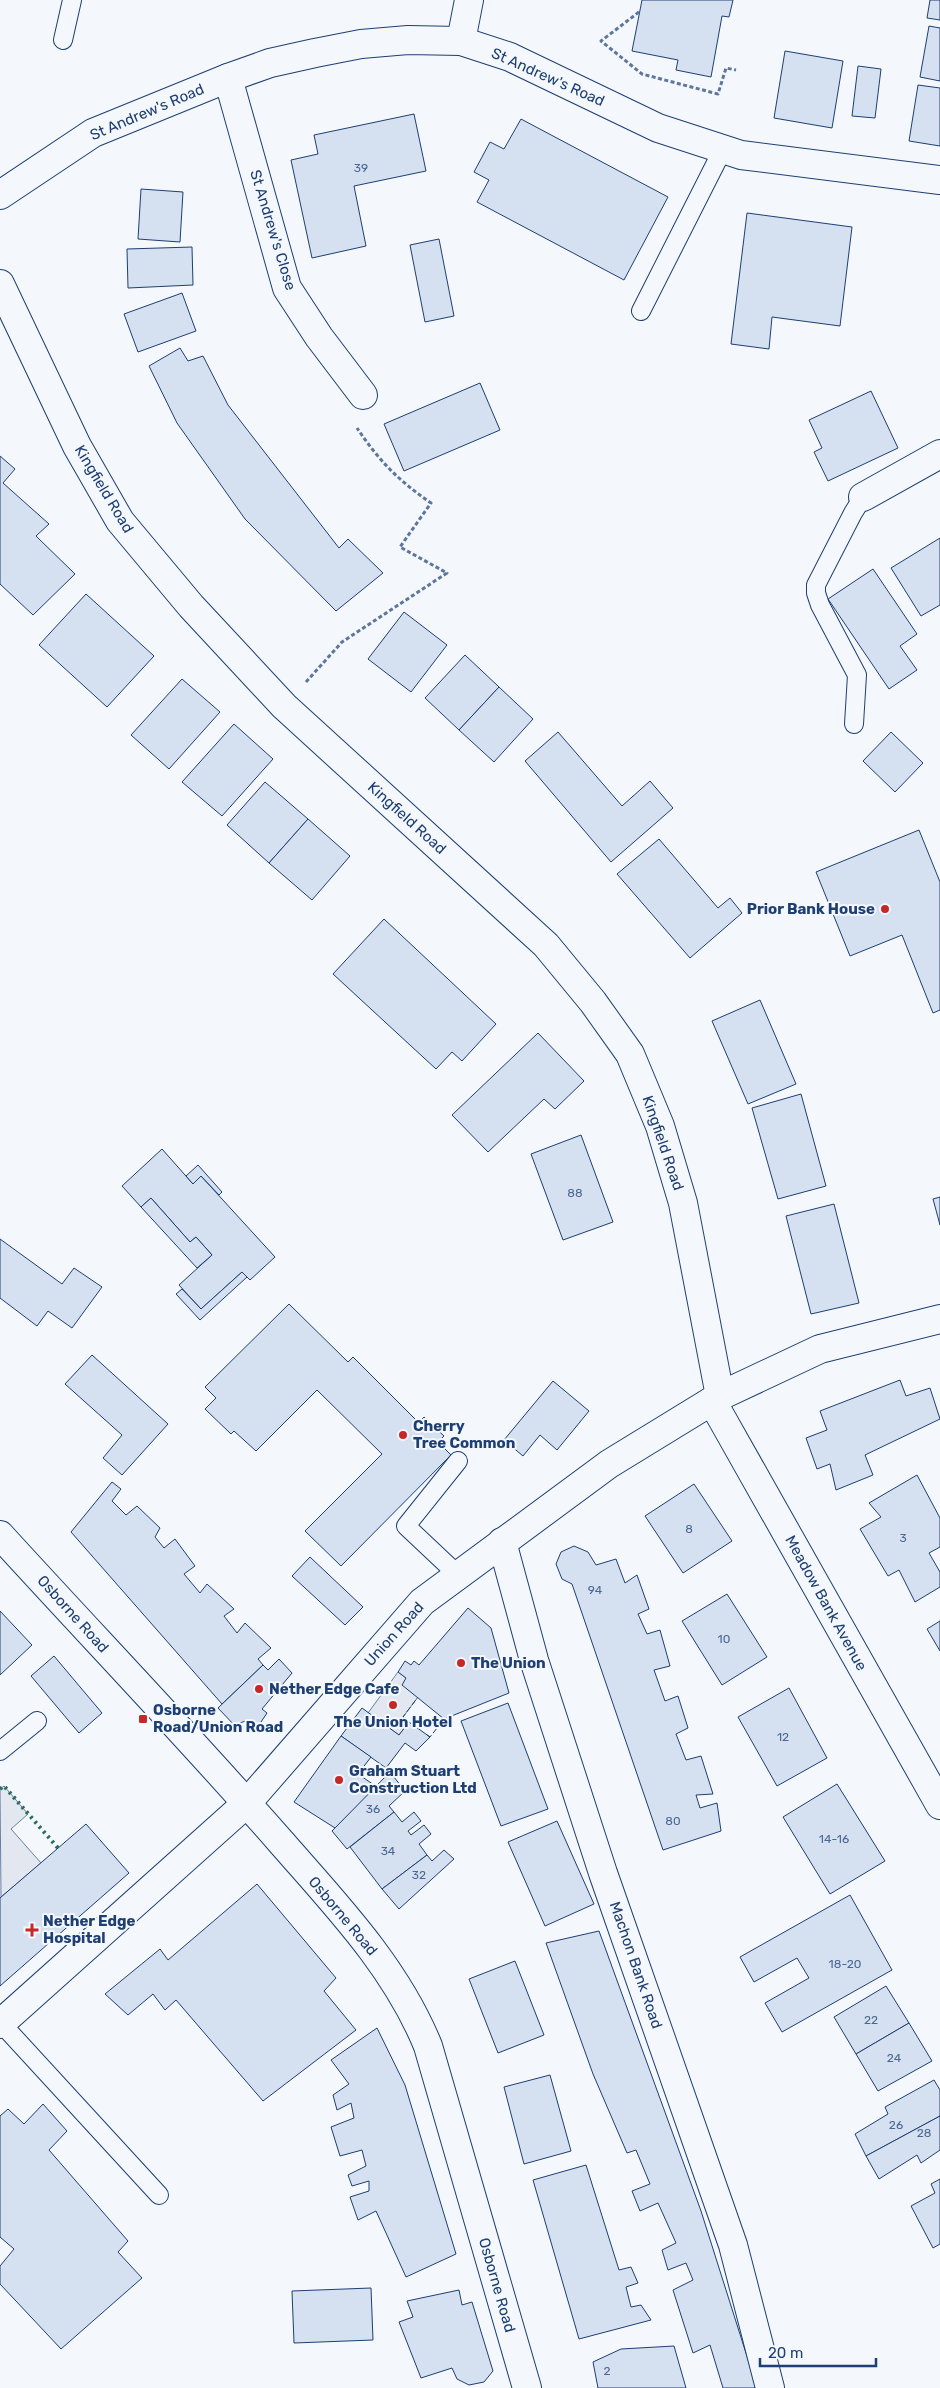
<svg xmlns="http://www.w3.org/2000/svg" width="940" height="2388" viewBox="0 0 940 2388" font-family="Rubik,sans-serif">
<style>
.parking{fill:#e3e8f0;stroke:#687fa3}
.building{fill:#d5e0f0;stroke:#1d3f73}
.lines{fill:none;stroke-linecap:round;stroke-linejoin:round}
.service-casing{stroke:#1d3f73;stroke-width:20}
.minor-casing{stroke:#1d3f73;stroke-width:30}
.tertiary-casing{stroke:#1d3f73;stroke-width:30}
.path{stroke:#5e769c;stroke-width:3;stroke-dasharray:4 2.5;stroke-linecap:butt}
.service{stroke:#f4f7fb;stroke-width:18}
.minor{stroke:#f4f7fb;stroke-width:28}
.tertiary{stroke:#f4f7fb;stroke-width:28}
.hedge{stroke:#2c6c60;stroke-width:4;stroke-dasharray:2.5 4;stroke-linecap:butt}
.fence{stroke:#1d3f73;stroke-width:1;stroke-dasharray:6 2.5;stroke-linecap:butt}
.poi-dot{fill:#c62828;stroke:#f4f7fb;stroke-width:2}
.labels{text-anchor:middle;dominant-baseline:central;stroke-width:4;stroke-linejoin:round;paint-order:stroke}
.number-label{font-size:12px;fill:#4b6792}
.street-label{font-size:15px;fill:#1d3f73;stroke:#f4f7fb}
.poi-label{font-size:15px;font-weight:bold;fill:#1d3f73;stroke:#f4f7fb;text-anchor:start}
</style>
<rect width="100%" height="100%" fill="#f4f7fb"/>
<g class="parking">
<polygon points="398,1672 406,1678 418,1697 403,1717 409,1722 399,1735 368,1713"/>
<polygon points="4,1786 28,1814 11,1829 41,1863 1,1897 0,1789"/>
</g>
<g class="building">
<polygon points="642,0 733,0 729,17 722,16 711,77 676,70 678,60 632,51"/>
<polygon points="930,0 940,0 940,20 927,18"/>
<polygon points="929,26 940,28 940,81 920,77"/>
<polygon points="785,51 843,61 832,128 774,118"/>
<polygon points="858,66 881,69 875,118 852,116"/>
<polygon points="918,85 940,88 940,146 909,141"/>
<polygon points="414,114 426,171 354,186 366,246 312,258 291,160 318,154 314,135"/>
<polygon points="521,119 668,197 624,280 477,202 489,180 474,172 490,142 504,149"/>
<polygon points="141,189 183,192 180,242 138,239"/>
<polygon points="747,213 852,227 840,326 772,317 769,349 731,344"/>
<polygon points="439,239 454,316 425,322 410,245"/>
<polygon points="192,247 193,285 128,288 127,249"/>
<polygon points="182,293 196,331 138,352 124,314"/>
<polygon points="180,348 188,361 203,356 228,405 339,548 348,539 383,573 336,611 245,519 177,423 149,366"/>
<polygon points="480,383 500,430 404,471 384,424"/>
<polygon points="871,391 898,448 828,481 814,452 822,448 809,420"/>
<polygon points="0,456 15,469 3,483 49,524 36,536 75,574 33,615 0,584"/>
<polygon points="940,538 940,605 921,616 891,568"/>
<polygon points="873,569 917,634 900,646 917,670 889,689 828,599"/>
<polygon points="86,594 154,656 107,707 39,645"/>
<polygon points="404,612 447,645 411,692 368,659"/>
<polygon points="465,655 499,687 459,730 425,698"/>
<polygon points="182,679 220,712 169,769 131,735"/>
<polygon points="499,687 533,719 494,762 459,730"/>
<polygon points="234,724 273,759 222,816 182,782"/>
<polygon points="558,732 622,806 650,781 673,808 611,862 525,761"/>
<polygon points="891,732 923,763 895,792 863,761"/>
<polygon points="265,782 308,819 269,863 227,825"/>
<polygon points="308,819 350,856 312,900 269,863"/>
<polygon points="919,830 940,882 940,1010 933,1013 902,935 850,956 816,872"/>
<polygon points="659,839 718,908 730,898 742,913 690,958 617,874"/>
<polygon points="384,919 496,1024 462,1061 452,1052 436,1069 333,974"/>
<polygon points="760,1000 796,1084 748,1104 712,1021"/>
<polygon points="538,1033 584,1081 555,1109 544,1099 488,1152 452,1115"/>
<polygon points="801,1094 826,1186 778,1199 752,1108"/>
<polygon points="581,1135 613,1222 563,1240 531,1154"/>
<polygon points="162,1149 193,1184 201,1176 275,1257 250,1280 242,1272 201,1309 179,1285 212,1255 196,1237 190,1242 151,1198 141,1207 122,1186"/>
<polygon points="198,1165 222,1192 219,1195 201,1176 193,1184 186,1176"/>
<polygon points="940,1197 940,1225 933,1199"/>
<polygon points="151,1198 190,1242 196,1237 212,1255 197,1268 141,1207"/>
<polygon points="834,1204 859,1303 811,1314 786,1216"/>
<polygon points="0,1239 62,1284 74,1268 102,1287 72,1328 48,1311 37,1326 0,1298"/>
<polygon points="242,1272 247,1277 200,1320 176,1294 182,1289 201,1309"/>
<polygon points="289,1304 348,1362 353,1357 419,1423 424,1417 444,1436 438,1442 451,1455 341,1566 305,1531 382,1454 317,1390 256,1451 234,1431 231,1434 205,1409 216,1398 205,1387"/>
<polygon points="92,1355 168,1424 122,1475 103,1458 122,1435 65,1384"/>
<polygon points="900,1380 906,1396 930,1388 940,1419 865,1455 873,1475 836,1490 830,1464 817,1469 806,1438 827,1430 820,1411"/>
<polygon points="553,1381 589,1411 557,1450 540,1435 523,1456 504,1440"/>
<polygon points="917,1475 940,1518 940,1547 929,1553 940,1572 940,1587 915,1602 899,1570 888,1576 860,1529 881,1517 869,1503"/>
<polygon points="112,1482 121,1489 112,1501 126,1515 137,1506 160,1528 155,1537 164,1548 175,1539 195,1566 184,1574 200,1593 207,1584 234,1609 224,1616 237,1633 245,1623 271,1648 258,1659 263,1665 222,1704 71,1532"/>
<polygon points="694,1484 732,1541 683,1573 645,1516"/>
<polygon points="574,1546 588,1552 596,1565 616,1559 625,1583 637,1575 649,1609 638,1614 647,1634 660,1630 670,1666 654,1670 665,1701 678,1696 688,1728 676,1734 686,1760 701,1756 713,1794 696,1795 700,1808 717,1803 721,1831 663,1850 572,1584 562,1579 556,1564 561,1552"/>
<polygon points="310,1557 363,1607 345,1625 292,1576"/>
<polygon points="727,1594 767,1657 722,1685 682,1621"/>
<polygon points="468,1608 491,1628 509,1693 444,1719 402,1685 406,1678 398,1672 405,1661 411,1665 414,1661 419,1665"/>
<polygon points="0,1611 32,1645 0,1675"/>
<polygon points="940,1621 940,1651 927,1629"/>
<polygon points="54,1656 102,1713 79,1733 31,1676"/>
<polygon points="279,1659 292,1673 262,1709 267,1713 257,1728 248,1720 240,1723 237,1728 218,1708 263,1665 268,1670"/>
<polygon points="789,1688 827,1758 777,1786 738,1717"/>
<polygon points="508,1703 548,1809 501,1826 461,1721"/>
<polygon points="362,1708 399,1735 409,1722 430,1737 416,1751 405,1743 386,1768 341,1736"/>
<polygon points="341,1736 371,1757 358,1774 377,1787 335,1828 294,1802"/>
<polygon points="390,1772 405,1791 389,1806 394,1812 347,1849 332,1831"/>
<polygon points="837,1784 885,1861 830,1894 783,1817"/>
<polygon points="394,1812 402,1822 414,1812 421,1821 408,1831 411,1835 424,1825 431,1834 419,1844 427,1855 382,1889 350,1847"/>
<polygon points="557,1821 594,1904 545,1926 508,1842"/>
<polygon points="86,1824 129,1873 0,1986 0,1898"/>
<polygon points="444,1850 454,1859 399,1909 382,1889 427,1855 432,1861"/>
<polygon points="257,1884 336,1978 324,1991 356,2030 263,2101 176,2000 165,2010 153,1994 128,2015 105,1994 160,1949 168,1960"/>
<polygon points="850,1895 892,1970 782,2032 765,2003 809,1978 797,1958 754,1982 740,1957"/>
<polygon points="599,1931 701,2211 757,2388 723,2388 710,2345 693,2353 673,2290 693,2280 686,2263 668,2270 662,2250 676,2243 658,2203 640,2211 632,2191 650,2184 636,2150 627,2153 593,2074 546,1943"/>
<polygon points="515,1961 544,2035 498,2053 469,1979"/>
<polygon points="886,1986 909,2023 856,2054 834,2017"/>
<polygon points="909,2023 932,2061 878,2091 856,2054"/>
<polygon points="377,2028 405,2085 456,2254 406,2277 376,2211 358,2220 350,2197 369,2191 369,2181 352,2186 348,2175 366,2166 362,2150 340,2156 331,2127 354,2118 351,2103 337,2110 333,2095 349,2084 331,2060"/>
<polygon points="550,2075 571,2151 524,2164 504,2087"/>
<polygon points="934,2080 940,2090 940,2116 866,2156 855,2134 888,2114 885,2107"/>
<polygon points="43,2104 67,2131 49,2150 128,2241 118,2252 142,2278 61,2349 0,2284 0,2266 14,2249 0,2237 0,2116 8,2109 24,2124"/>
<polygon points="940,2116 940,2150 921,2163 917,2155 879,2179 866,2156"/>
<polygon points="586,2165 619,2270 631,2267 638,2283 626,2287 631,2307 641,2305 651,2320 579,2339 533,2180"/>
<polygon points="940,2179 940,2244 933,2248 911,2206 935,2193 931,2184"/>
<polygon points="371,2288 373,2340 294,2343 292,2291"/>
<polygon points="459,2290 462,2305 472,2302 493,2371 484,2382 469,2385 457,2379 452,2368 421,2378 399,2322 413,2317 407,2301"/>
<polygon points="674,2346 686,2388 598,2388 593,2362 621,2349"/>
</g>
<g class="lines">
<defs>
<g id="service">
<polyline points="63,40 72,0"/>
<polyline points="641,311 723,149"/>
<polyline points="854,724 857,675 820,605 816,593 816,585 853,513 863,497"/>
<polyline points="458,1461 406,1526 458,1575"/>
<polyline points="0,1751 37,1721"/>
<polyline points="1,2023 159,2195"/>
</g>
<g id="minor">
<polyline points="461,41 469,0"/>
<polyline points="228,78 287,288 319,337 363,395"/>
<polyline points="0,195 93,133 228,78 270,63 315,53 361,44 408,40 461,41 510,57 658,128 741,155 940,180"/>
<polyline points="0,284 77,446 120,521 191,606 284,706 546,945 593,1002 630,1054 660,1126 683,1203 720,1396"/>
<polyline points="863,497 940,454"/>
<polyline points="712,1401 940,1805"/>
<polyline points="502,1542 534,1660 603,1873 733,2245 770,2388"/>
<polyline points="0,2024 247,1803 422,1602 609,1464 720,1396 820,1349 940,1319"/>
</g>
<path id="tertiary" d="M0,1535c93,102 190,203 281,307 55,63 115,125 147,204l99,342"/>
</defs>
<use href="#service" class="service-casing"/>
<use href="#minor" class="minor-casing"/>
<use href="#tertiary" class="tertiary-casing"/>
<g class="path">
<polyline points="639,12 601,41 642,74 718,94 726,68 736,70"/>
<path d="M306,682l36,-40 105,-69 -47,-26 31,-44c-32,-22 -52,-42 -74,-75"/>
</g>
<use href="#service" class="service"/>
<use href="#minor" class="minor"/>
<use href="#tertiary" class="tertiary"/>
<polyline class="hedge" points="0,1789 4,1786 58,1848"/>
<g class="fence">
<polyline points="411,1724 403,1717 418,1697"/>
<polyline points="427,1735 430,1737 444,1719"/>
</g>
</g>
<g class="poi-dot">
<circle cx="885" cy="909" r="5"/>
<circle cx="403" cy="1435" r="5"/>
<circle cx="461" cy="1663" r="5"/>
<circle cx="259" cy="1689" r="5"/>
<circle cx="393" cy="1705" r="5"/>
<rect x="138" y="1714" width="10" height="10" rx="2.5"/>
<circle cx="339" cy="1780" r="5"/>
<path d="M29.5 1922.5h5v5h5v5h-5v5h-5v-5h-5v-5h5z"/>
</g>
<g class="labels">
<g class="number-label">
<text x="361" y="168">39</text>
<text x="575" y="1193">88</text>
<text x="689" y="1529">8</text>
<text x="903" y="1538">3</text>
<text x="595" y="1590">94</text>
<text x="724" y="1639">10</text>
<text x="783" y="1737">12</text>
<text x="373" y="1809">36</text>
<text x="673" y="1821">80</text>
<text x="834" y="1839">14-16</text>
<text x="388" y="1851">34</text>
<text x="419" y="1875">32</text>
<text x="845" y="1964">18-20</text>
<text x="871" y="2020">22</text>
<text x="894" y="2058">24</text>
<text x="896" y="2125">26</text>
<text x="924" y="2133">28</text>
<text x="607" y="2371">2</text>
</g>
<g class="street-label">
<text transform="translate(548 77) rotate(24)">St Andrew's Road</text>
<text transform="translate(147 112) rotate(-23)">St Andrew's Road</text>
<text transform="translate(273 230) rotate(73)">St Andrew's Close</text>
<text transform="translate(104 489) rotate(59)">Kingfield Road</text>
<text transform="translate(407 818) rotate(42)">Kingfield Road</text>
<text transform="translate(663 1143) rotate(71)">Kingfield Road</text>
<text transform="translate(826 1603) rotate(61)">Meadow Bank Avenue</text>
<text transform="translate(73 1614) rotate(48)">Osborne Road</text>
<text transform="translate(394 1634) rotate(-48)">Union Road</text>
<text transform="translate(343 1916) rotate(50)">Osborne Road</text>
<text transform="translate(636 1965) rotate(71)">Machon Bank Road</text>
<text transform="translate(497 2285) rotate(74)">Osborne Road</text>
</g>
<g class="poi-label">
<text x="875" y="909" text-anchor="end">Prior Bank House</text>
<text x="413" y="1426">Cherry<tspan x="413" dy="17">Tree Common</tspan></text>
<text x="471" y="1663">The Union</text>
<text x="269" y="1689">Nether Edge Cafe</text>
<text x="153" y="1710">Osborne<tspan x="153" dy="17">Road/Union Road</tspan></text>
<text x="393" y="1722" text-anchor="middle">The Union Hotel</text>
<text x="349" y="1771">Graham Stuart<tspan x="349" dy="17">Construction Ltd</tspan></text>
<text x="43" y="1921">Nether Edge<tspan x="43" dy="17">Hospital</tspan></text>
</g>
</g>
<path d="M760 2358v8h116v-8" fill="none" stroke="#1d3f73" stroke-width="2.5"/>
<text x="768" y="2358" font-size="15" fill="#1d3f73" stroke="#f4f7fb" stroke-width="4" paint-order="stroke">20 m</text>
</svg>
